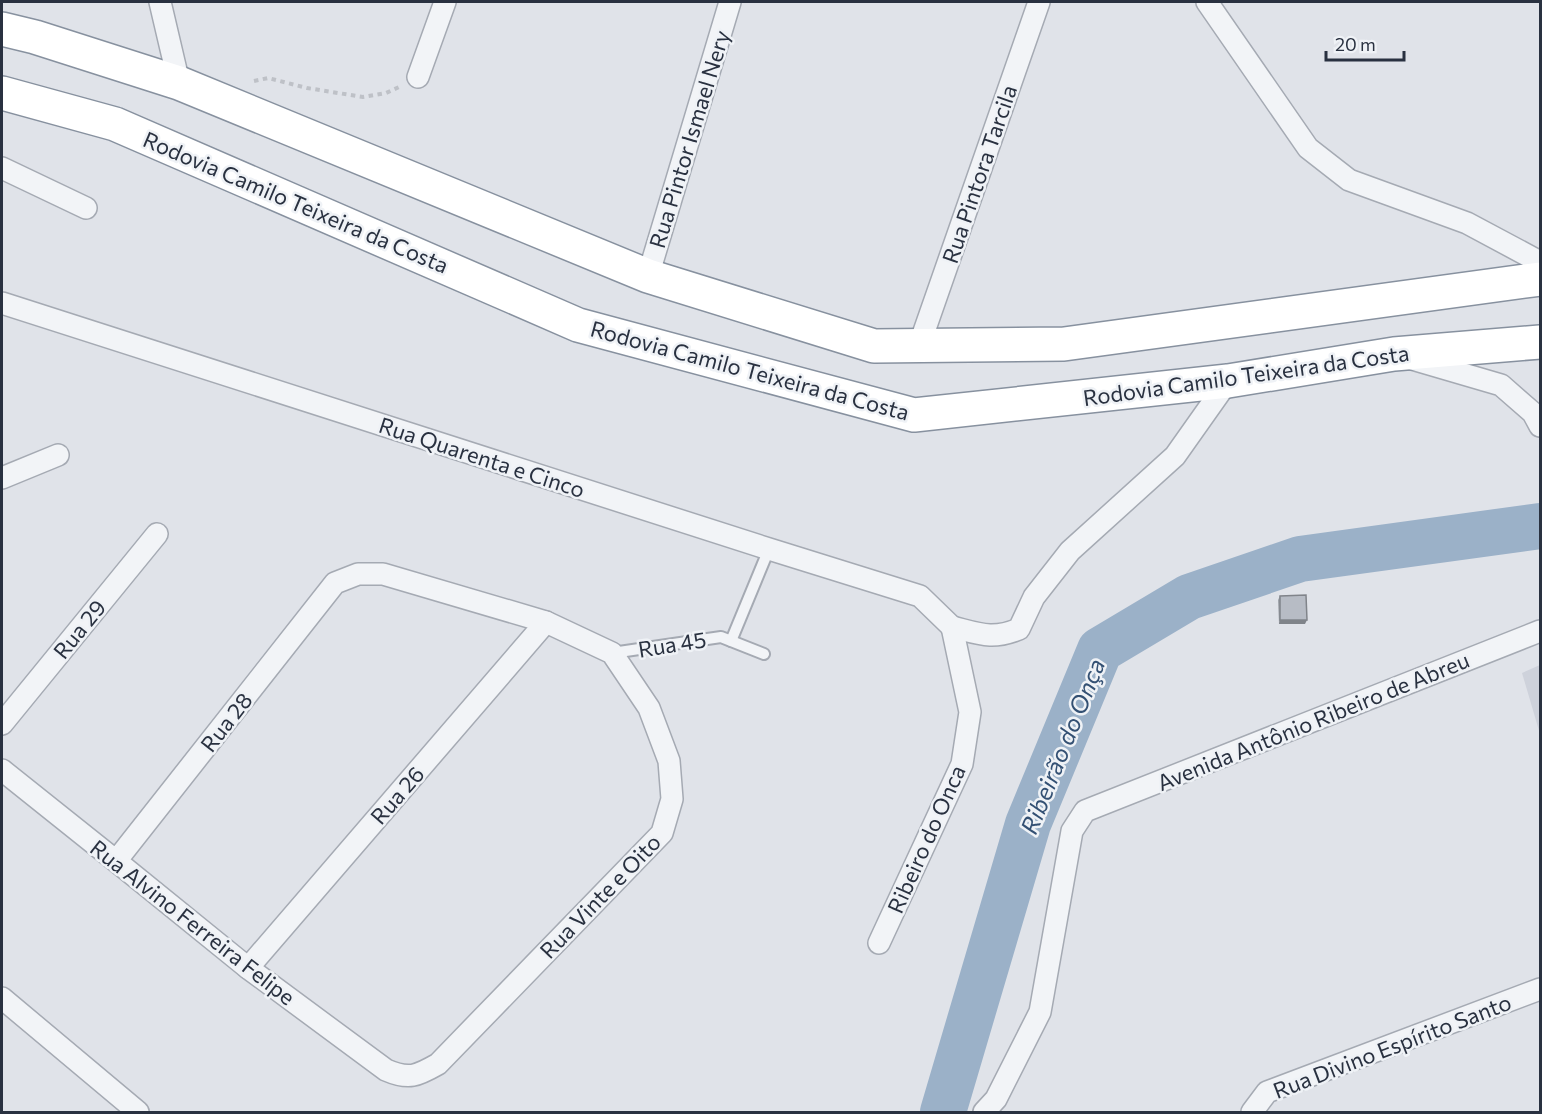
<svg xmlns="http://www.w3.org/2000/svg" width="1542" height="1114" viewBox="0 0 1542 1114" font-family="Commissioner,sans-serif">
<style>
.built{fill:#ced2db}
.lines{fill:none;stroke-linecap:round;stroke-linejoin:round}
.river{stroke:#9bb1c8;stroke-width:46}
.lane-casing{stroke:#a5aab3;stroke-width:14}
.street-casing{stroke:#a5aab3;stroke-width:24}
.highway-casing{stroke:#87919f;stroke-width:36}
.path{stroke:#bec1c7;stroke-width:4;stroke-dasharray:4.5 4.5;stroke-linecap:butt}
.lane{stroke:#f2f4f7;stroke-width:10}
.street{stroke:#f2f4f7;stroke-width:21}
.highway{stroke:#fff;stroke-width:33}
.wall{fill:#9da2a9}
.shaded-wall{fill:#80848a}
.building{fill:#b7bcc5;stroke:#80848a;stroke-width:1.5}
.labels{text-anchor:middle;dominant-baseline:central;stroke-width:5;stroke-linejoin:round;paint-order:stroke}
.street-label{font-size:22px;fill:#293140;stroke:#eff2f6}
.water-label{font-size:24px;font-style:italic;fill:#335073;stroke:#eff2f6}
</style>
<rect width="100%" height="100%" fill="#e0e3e9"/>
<polygon class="built" points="1540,665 1540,734 1522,673"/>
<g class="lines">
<polyline class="river" points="943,1112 1028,824 1100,650 1189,597 1300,559 1540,526"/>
<defs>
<g id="lane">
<polyline points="731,641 769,549"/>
<polyline points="612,653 721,637 764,654"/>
</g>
<g id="street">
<polyline points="160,2 179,83"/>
<polyline points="1207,2 1308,148 1349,180 1467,223 1540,262"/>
<polyline points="418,77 445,2"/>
<polyline points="2,168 86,208"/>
<polyline points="648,276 730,2"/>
<polyline points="2,303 769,549 920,596 952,627"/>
<polyline points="919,346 1039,2"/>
<polyline points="1412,359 1501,385 1533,413 1540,426"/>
<polyline points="2,478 58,455"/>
<path d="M952,627c28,7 40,13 67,2l15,-32 36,-46 105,-95 53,-75"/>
<polyline points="2,724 157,534"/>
<path d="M2,770l114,91 132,107 138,102c23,10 31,6 52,-6l224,-231 10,-34 -3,-38 -20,-53 -37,-55 -66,-31 -163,-48h-25l-23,9 -219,278"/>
<polyline points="879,943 962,764 970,712 952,627"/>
<polyline points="248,968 546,622"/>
<polyline points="2,998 138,1112"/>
<polyline points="984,1112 996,1099 1040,1012 1072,831 1085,811 1540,631"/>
<polyline points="1252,1112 1267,1092 1540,989"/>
</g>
<g id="highway">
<polyline points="2,29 35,37 179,83 648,276 874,346 1064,344 1540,279"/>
<polyline points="2,93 115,124 578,325 914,415 1228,381 1394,354 1540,342"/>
</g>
</defs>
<use href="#lane" class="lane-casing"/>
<use href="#street" class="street-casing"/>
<use href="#highway" class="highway-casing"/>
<polyline class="path" points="254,81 268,78 307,88 363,97 386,93 399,87"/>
<use href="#lane" class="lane"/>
<use href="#street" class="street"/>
<use href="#highway" class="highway"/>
</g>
<polygon class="wall" points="1280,596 1305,624 1279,624 1278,600"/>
<polygon class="shaded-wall" points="1280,620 1307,620 1305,624 1279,624"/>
<polygon class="building" points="1306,595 1307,620 1280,620 1280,596"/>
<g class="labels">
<g class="street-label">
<text transform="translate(689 139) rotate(-73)">Rua Pintor Ismael Nery</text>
<text transform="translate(979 174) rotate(-71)">Rua Pintora Tarcila</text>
<text transform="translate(296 202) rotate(23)">Rodovia Camilo Teixeira da Costa</text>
<text transform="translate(750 370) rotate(15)">Rodovia Camilo Teixeira da Costa</text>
<text transform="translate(1246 375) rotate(-8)">Rodovia Camilo Teixeira da Costa</text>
<text transform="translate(482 457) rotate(18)">Rua Quarenta e Cinco</text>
<text transform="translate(79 629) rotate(-51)">Rua 29</text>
<text transform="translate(672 644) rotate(-9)">Rua 45</text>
<text transform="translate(1313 721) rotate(-22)">Avenida Antônio Ribeiro de Abreu</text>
<text transform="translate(226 722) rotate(-52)">Rua 28</text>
<text transform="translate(397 795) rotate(-49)">Rua 26</text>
<text transform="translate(926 839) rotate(-66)">Ribeiro do Onca</text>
<text transform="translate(600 896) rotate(-46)">Rua Vinte e Oito</text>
<text transform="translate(193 922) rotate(38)">Rua Alvino Ferreira Felipe</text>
<text transform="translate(1392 1046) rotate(-21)">Rua Divino Espírito Santo</text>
</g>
<g class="water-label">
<text transform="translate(1062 746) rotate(-68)">Ribeirão do Onça</text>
</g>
</g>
<rect width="1542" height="1114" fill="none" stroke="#293140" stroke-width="6"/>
<path d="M1326 51v9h78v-9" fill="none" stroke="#293140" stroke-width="3"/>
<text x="1335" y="51" font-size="18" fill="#293140" stroke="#eff2f6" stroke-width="4.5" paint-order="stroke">20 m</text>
</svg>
